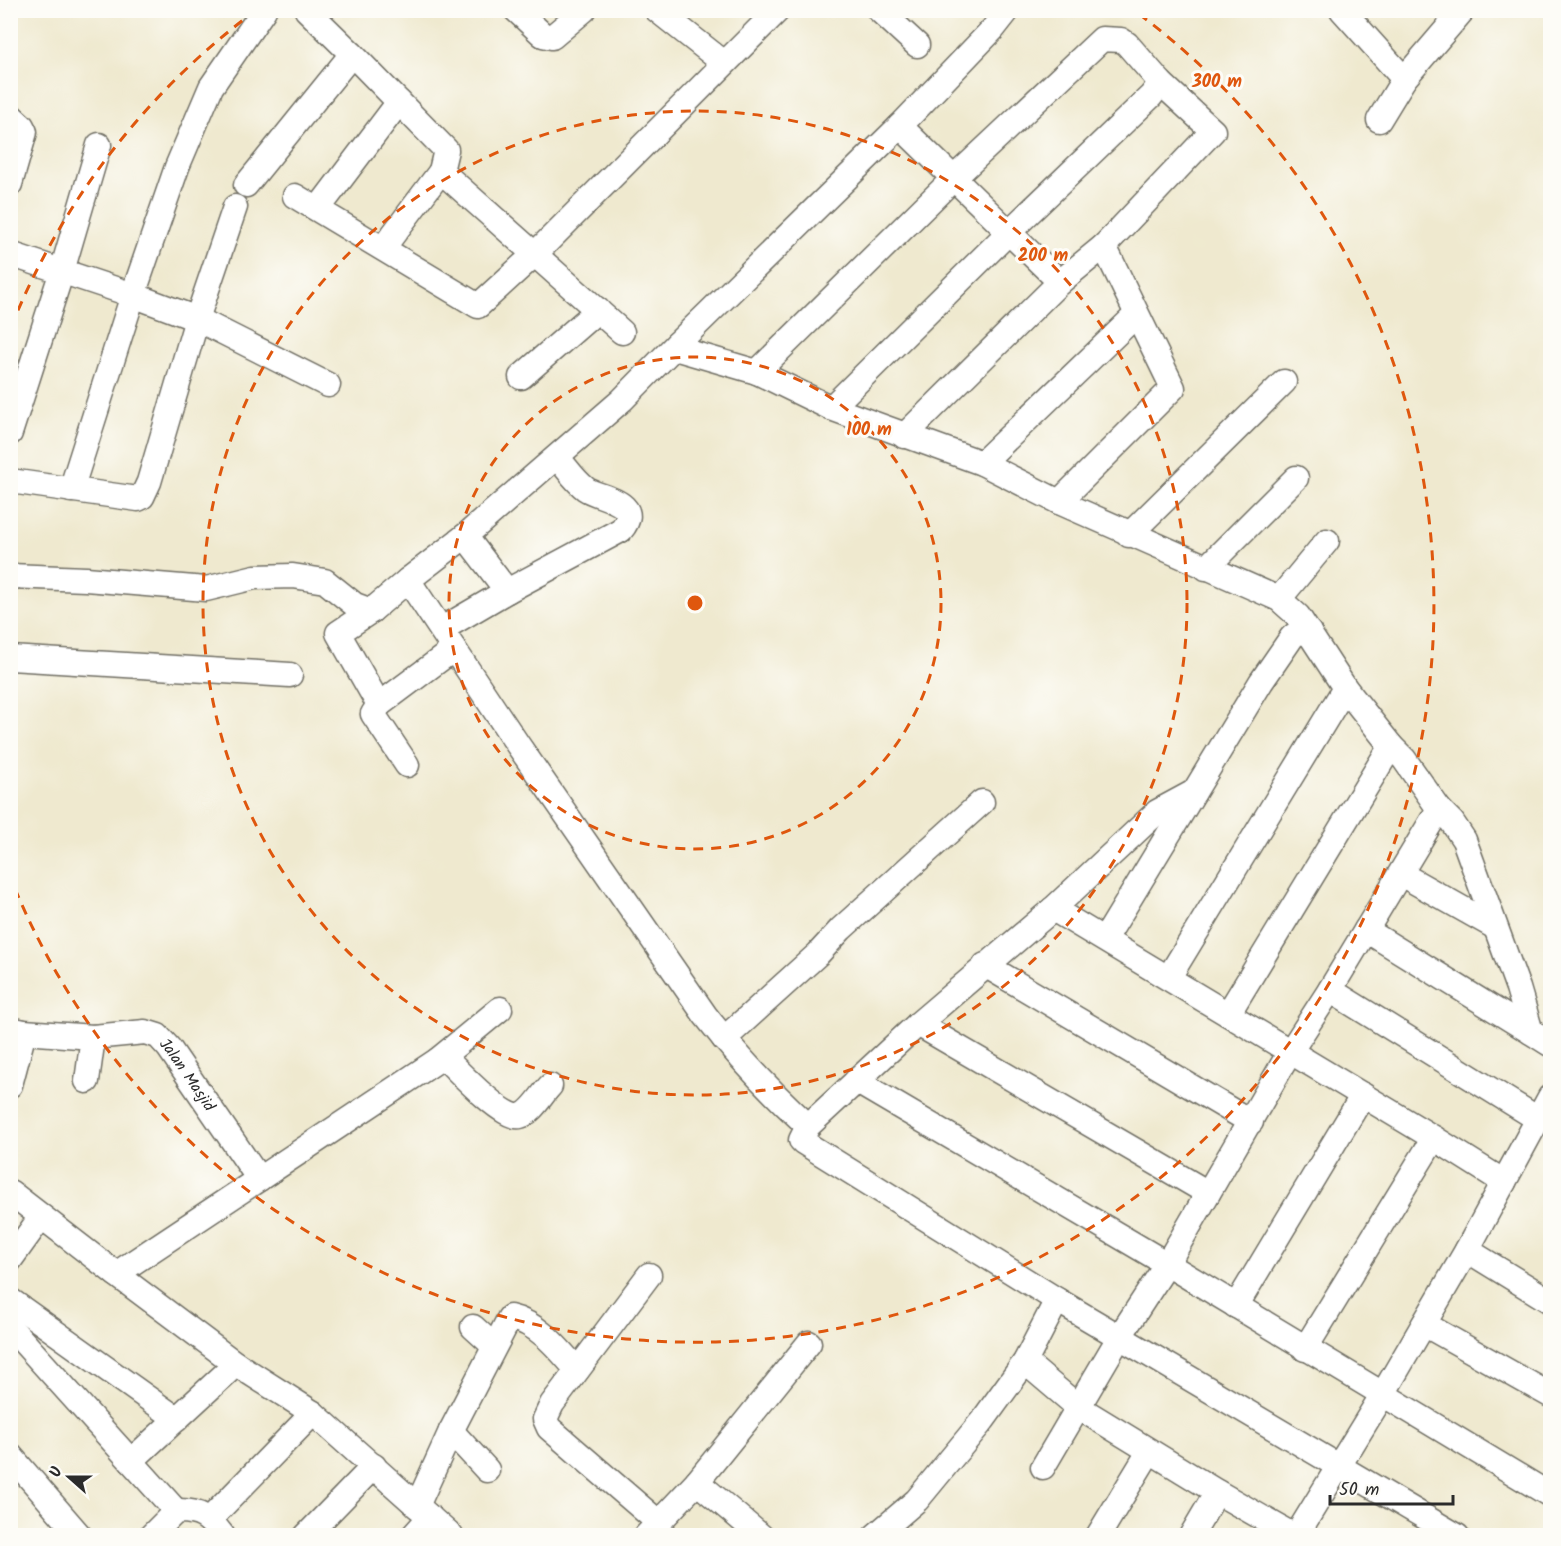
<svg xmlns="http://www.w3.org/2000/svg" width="1561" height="1546" viewBox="0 0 1561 1546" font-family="Kalam,sans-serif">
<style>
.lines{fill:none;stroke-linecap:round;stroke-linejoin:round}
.minor-casing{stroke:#706e64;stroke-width:27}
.minor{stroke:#fff;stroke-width:24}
.ring{fill:none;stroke:#df570e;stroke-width:3;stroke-dasharray:10 8}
.labels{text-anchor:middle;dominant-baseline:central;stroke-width:6;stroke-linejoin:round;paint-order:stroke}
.street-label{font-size:16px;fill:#2b2b2b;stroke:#fdfcf7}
.centre{fill:#df570e;stroke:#fdfcf7;stroke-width:3}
.ring-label{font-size:18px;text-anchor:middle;font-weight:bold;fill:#df570e;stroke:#fdfcf7;stroke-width:6;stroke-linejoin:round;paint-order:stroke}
</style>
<rect width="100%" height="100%" fill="#fdfcf7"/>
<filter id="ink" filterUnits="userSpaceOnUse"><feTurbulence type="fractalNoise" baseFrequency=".0167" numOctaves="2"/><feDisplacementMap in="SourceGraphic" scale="12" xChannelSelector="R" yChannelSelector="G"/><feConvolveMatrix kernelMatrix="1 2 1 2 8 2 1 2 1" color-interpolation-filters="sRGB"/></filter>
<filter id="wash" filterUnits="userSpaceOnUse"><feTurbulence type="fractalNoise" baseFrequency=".008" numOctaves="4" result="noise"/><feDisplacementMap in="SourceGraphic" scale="24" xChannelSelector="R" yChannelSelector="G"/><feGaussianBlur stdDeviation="1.35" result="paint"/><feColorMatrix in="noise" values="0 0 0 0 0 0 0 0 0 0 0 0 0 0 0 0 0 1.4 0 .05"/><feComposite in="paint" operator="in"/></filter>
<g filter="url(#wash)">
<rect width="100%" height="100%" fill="#efe9cf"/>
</g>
<g filter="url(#ink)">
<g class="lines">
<defs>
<g id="minor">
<polyline points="307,10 352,54 446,150 441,171 622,332"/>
<polyline points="516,10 543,35 552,37 584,10"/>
<polyline points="657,10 724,63"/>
<polyline points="879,10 917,45"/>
<polyline points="1342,10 1404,79"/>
<polyline points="10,115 22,126 25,132 10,184"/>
<polyline points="1379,120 1404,79 1463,10"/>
<polyline points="900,126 1060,282"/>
<polyline points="246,185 352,54"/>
<polyline points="295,196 478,306 535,254 778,10"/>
<polyline points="318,209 399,102"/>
<polyline points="383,248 441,171"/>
<polyline points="10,254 133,295 197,319 328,385"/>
<polyline points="677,344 678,349 757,372 831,408 982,463 1059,502 1279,599 1298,616 1345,688 1391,746 1404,759 1439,809 1452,822 1464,840 1518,988 1531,1032 1550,1044"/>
<polyline points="757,372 954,178 1102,39 1121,40 1127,44 1161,83 1213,131 1104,246 1060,282 904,436"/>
<polyline points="521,377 598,310"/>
<polyline points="831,408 1009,232 1151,96 1161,83"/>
<polyline points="10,433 62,271 99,145"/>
<polyline points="982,463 1136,315"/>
<polyline points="10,481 138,499 142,497 149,482 197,319 235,207"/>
<polyline points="71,490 133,295 177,167 211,87 264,10"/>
<polyline points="1059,502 1173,388 1104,246"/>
<polyline points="1129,535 1284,382"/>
<polyline points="1206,568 1296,478"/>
<polyline points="10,576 86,579 206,589 255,577 293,576 325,581 355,605 371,611"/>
<path d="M408,580l110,165 187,270c31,40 66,77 103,111"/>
<path d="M507,591l114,-61c24,-28 -22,-32 -35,-41 -11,-8 -20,-22 -29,-32"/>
<polyline points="1279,599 1327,541"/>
<polyline points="442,629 507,591 465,536"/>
<polyline points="454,649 379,705 338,633 371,611 408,580 465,536 622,400 677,344 900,126 993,29 1008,10"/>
<polyline points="10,658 290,675"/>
<polyline points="379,705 373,714 407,765"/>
<polyline points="1194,792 1157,812 1053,909 918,1024 808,1126 801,1140 803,1142 1057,1300 1457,1536"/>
<polyline points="1401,874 1495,927"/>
<polyline points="1053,909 1434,1138 1504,1182"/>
<polyline points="1366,930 1531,1032"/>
<polyline points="1105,939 1261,682 1292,637 1297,633 1309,632"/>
<polyline points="985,965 1251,1122"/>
<polyline points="1169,977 1345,688"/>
<polyline points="1330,990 1538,1119"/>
<polyline points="1228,1014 1391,746"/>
<polyline points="918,1024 1208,1193"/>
<path id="s1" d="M10,1029l14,3 69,5 52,-5 13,4 11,12 90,131"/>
<polyline points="724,1039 818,954 841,929 982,802"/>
<polyline points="438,1060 500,1009"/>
<polyline points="87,1081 93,1037"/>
<polyline points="856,1081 1167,1264 1550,1495"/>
<polyline points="10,1085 24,1032"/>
<polyline points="10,1192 116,1274 236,1364 313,1413 451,1536"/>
<polyline points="1467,1250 1550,1097"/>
<polyline points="10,1260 41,1217"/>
<path d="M116,1274l322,-214 8,-1c12,12 58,61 74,57 12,-3 22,-22 30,-30"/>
<polyline points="649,1275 552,1404 545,1419 549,1428 658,1522"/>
<polyline points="10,1300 177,1419"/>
<polyline points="1236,1306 1363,1095"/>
<polyline points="1424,1324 1550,1395"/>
<polyline points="10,1327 176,1511"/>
<polyline points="473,1327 494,1346"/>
<polyline points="1305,1349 1434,1138"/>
<polyline points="1025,1362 1078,1407 1217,1492 1294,1536"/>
<polyline points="451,1431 487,1470"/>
<polyline points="10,1455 80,1536"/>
<polyline points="131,1461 236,1364"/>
<polyline points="1043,1467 1120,1336 1167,1264 1290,1052 1330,990 1439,809"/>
<polyline points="697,1482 761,1536"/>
<path d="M417,1506l34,-75 59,-114c28,6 49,32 67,53"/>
<polyline points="210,1519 313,1413"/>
<path d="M151,1536l25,-25c25,-1 33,7 47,25"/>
<polyline points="306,1536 374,1466"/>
<polyline points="413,1536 430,1517"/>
<polyline points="646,1536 697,1482 809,1343"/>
<polyline points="875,1536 917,1500 983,1420 1025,1362 1057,1300"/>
<polyline points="1098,1536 1149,1452"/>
<polyline points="1191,1536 1217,1492"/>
<polyline points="1296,1536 1383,1394 1467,1250 1550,1301"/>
</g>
</defs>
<use href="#minor" class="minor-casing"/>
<use href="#minor" class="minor"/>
</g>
</g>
<g class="ring">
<circle cx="695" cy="603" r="246"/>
<circle cx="695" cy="603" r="492"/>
<path d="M11 327A738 738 0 0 1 251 14M1139 14A738 738 0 1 1 11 879"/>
</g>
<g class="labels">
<g class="street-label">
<text stroke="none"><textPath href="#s1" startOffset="198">Jalan Masjid</textPath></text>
</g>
</g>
<circle cx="695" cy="603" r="9" class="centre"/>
<g class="ring-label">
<text x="1217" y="87">300 m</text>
<text x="1043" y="261">200 m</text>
<text x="869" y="435">100 m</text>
</g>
<rect width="1561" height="1546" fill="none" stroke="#fdfcf7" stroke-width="36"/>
<g transform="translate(69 1477) rotate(291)" stroke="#fdfcf7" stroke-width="4.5" paint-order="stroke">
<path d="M0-4.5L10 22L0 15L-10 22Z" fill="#2b2b2b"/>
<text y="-9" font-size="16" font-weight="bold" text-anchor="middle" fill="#2b2b2b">U</text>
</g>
<path d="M1330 1495v9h123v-9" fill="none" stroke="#2b2b2b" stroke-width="3"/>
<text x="1339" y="1495" font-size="18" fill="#2b2b2b" stroke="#fdfcf7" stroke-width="4.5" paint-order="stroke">50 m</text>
</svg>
